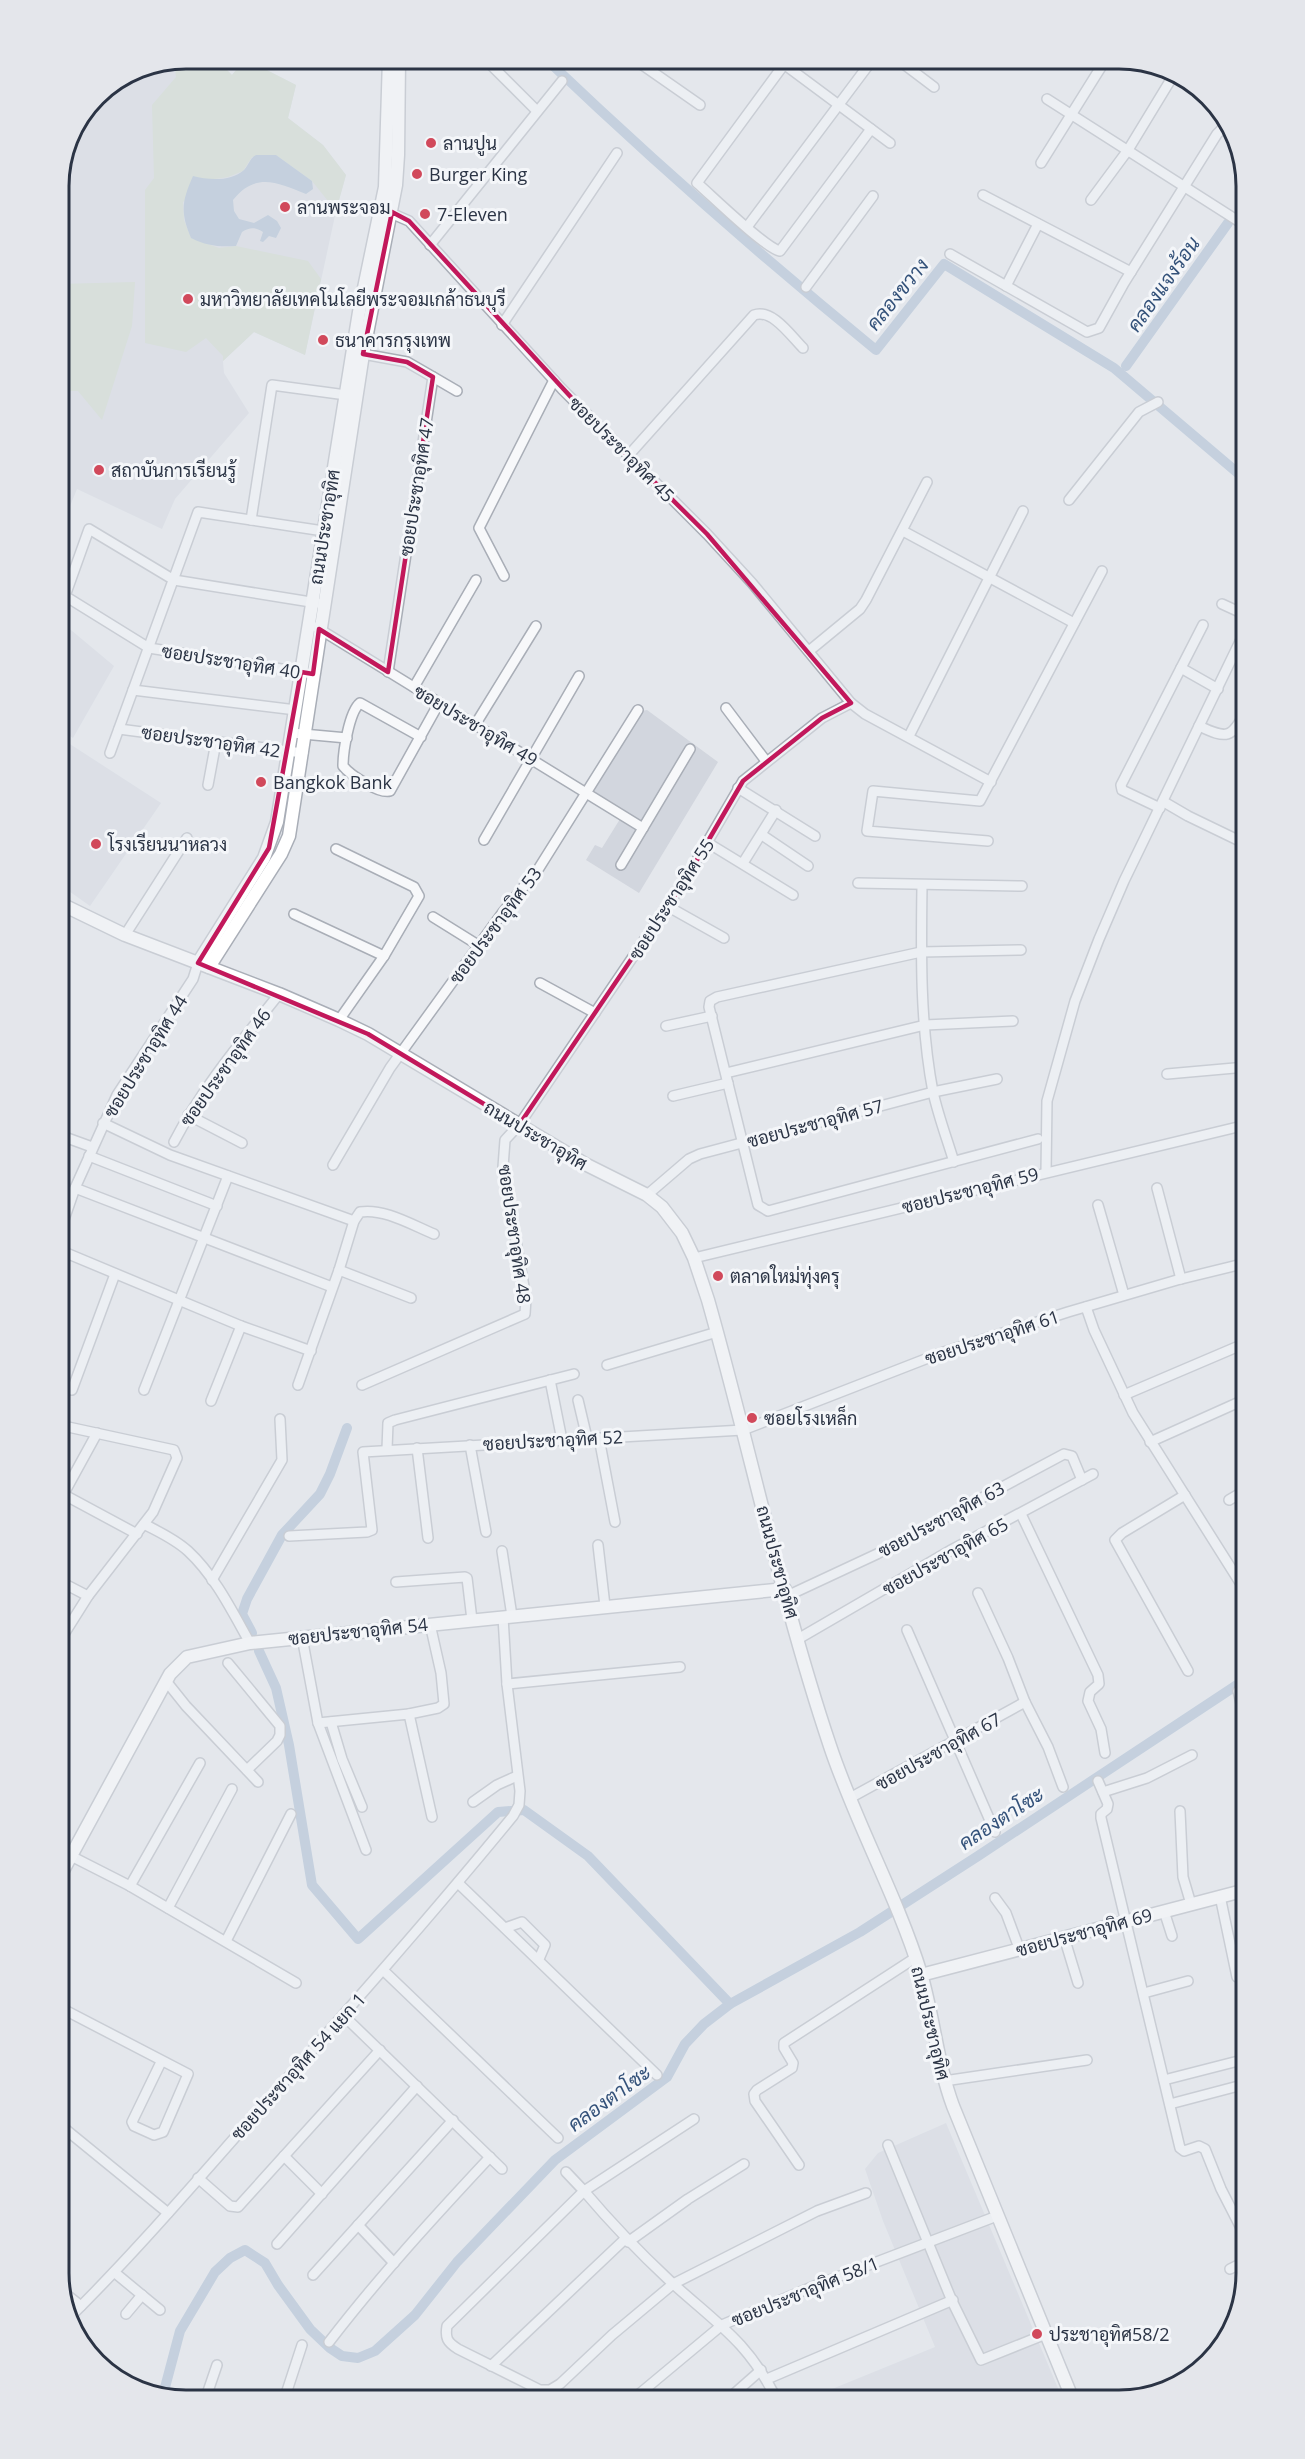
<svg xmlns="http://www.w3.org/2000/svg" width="1305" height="2459" viewBox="0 0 1305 2459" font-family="'Open Sans',Sarabun,sans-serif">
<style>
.built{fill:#d2d6de}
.green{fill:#c9d6c5}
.water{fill:#9fb4cc}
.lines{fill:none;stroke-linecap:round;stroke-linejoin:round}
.canal{stroke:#9fb4cc;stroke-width:10}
.street-casing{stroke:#a9aeb7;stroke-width:12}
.secondary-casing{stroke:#a9aeb7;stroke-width:15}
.street{stroke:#f7f8fa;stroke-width:9}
.secondary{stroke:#fff;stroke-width:12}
.marked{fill:none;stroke:#c2185b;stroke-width:4.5;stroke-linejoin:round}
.poi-dot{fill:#d1495b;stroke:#f4f6f9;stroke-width:2}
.labels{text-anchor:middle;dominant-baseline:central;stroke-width:6;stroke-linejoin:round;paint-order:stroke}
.poi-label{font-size:18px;fill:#2b3445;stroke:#f4f6f9;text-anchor:start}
.street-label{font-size:18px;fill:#2b3445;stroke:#f4f6f9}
.water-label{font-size:20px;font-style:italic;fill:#34527a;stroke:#f4f6f9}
.rim{fill:none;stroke:#2b3445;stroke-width:3}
</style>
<rect width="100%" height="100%" fill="#e4e7ec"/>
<g class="built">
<polygon points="186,59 216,59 232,75 245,59 296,85 288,118 323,145 346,175 336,211 305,355 254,332 223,361 224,373 249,413 175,499 162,529 77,489 59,533 59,178 68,137 96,96 137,68"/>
<polygon points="59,620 114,666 73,738 59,729"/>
<polygon points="647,710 718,762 639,893 586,860 595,845 602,848 625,811 593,791 642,711"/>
<polygon points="59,737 161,803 90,906 59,884"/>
<polygon points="946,2123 1063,2400 805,2400 935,2347 883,2221 865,2169 878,2153"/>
</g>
<g class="green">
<polygon points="186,59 216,59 232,75 245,59 296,85 288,118 323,145 346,175 336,211 312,181 276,155 252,157 243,171 228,177 208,180 183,202 184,220 191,238 219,248 236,246 308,261 321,279 305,355 254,332 223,361 223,356 206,338 186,352 145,343 145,190 154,178 152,105 176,77 174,61"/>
<polygon points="135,282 132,326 102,420 78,391 59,391 59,284"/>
</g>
<path class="water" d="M256,155h20l36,26 1,8 -7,5c-29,-12 -51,-22 -73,6l1,11 5,8 15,4 14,-8 9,6 4,7 -5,10 -7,-2 -6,6 -3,-1 3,-9c-8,-5 -13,-5 -21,0l-6,14c-17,1 -29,0 -45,-8 -11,-26 -9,-37 2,-62 15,4 38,6 51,-6 5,-5 5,-11 12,-15z"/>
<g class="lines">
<g class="canal">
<path d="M546,59c106,101 216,198 330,291l68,-86 170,104 132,112"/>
<polyline points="1242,212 1246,209"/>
<polyline points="1126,366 1228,223"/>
<polyline points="59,935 60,934"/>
<polyline points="252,1633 242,1614 247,1599 282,1535 320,1494 330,1474 347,1428"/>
<polyline points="259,1651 276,1688 289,1745 312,1885 358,1939 498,1812 524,1810 588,1856 730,2004"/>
<polyline points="163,2395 180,2331 215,2272 230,2258 245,2250 265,2263 278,2285 310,2329 330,2348 342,2356 358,2358 375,2351 415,2315 457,2262 555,2160 667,2077 685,2044 704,2024 730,2004 860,1932 978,1856 1246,1679"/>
</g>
<defs>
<g id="street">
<polyline points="476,59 487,61 537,111"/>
<polyline points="634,59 700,105"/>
<polyline points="777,59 890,143"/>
<path d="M788,59l-91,124c15,13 68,65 83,68l91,-122"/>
<polyline points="897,59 934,87"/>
<polyline points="1047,99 1246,226"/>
<polyline points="1041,163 1106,59"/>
<polyline points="983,195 1131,272"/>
<polyline points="1091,200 1128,150 1173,76"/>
<polyline points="386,211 409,221 562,389 707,534 752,583 851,703 865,714 991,782"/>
<polyline points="747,227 873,59"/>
<polyline points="430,245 562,81"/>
<polyline points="950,254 1087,332 1099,328 1124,283 1217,134 1223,128 1230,128"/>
<polyline points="1006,286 1038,224"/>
<polyline points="806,287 873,196"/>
<polyline points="502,325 617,153"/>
<polyline points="363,354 407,362 433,377 388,672"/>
<polyline points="433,377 457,391"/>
<polyline points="1241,432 1246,425"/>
<path d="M628,456l126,-141c18,-7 37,21 49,33"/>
<polyline points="1069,500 1139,412 1158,402"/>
<polyline points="251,520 272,385 346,395"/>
<polyline points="903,531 1074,623"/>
<polyline points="504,576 479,528 554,380"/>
<polyline points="1222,604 1246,615"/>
<polyline points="316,627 643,828"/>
<polyline points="809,651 860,609 866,600 927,482"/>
<polyline points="1181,668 1218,689"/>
<polyline points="313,674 149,648 65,596 89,529 174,580 317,603"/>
<polyline points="414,687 476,580"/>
<polyline points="133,690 296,710"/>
<polyline points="726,708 766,761"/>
<polyline points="475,725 536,626"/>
<path d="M1199,726c28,13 32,13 47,-15"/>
<polyline points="119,729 303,753"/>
<polyline points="292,733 347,738"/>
<polyline points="909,736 1023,511"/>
<path d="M421,737l-61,-34c-11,9 -17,49 -17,63 7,9 36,28 47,25l49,-88"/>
<polyline points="110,753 198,512 330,532"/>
<polyline points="208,785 216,742"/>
<polyline points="738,788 815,836"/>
<polyline points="1164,802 1188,816 1246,844"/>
<polyline points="1160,808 1122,790 1121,785 1203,625"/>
<polyline points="762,835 808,866"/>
<polyline points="484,840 579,676"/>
<polyline points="988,841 867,831 873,791 980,801 1102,571"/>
<polyline points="708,843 793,895"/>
<polyline points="336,849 414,887 419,896 384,956 339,1020"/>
<polyline points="743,863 776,810"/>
<polyline points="621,865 690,749"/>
<polyline points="858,883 1022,886"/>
<path d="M922,886c-1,68 -2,138 11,206 5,23 14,47 21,70"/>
<polyline points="667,906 724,938"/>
<polyline points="294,914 384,956"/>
<polyline points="433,917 478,945"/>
<polyline points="125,935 187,838"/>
<polyline points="1021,950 921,952 717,997 710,1001 709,1007 758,1205 768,1211 1038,1139"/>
<polyline points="540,983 595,1013"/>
<polyline points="666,1026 712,1016"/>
<polyline points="726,1073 925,1025 1013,1021"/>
<polyline points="1167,1074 1246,1067"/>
<polyline points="673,1096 728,1083"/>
<polyline points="188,1115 242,1143"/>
<polyline points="103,1123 170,1155 354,1221"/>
<polyline points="59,1135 92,1147"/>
<path d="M174,1142c28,-54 67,-100 105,-148"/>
<polyline points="89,1156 217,1206"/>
<polyline points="333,1165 390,1068 503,912 539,868 638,710"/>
<polyline points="1046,1172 1047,1101 1075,1001 1099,939 1124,881 1246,629"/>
<polyline points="75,1188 332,1287"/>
<polyline points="1157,1188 1181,1279"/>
<polyline points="647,1195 689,1159 700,1154 933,1092 997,1079"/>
<polyline points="1098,1205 1124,1295"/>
<polyline points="59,1234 75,1188 117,1095 193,979 198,963"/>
<polyline points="59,1250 241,1326 311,1351"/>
<polyline points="694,1258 1246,1125"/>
<polyline points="339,1270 411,1298"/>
<polyline points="1086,1307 1094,1330 1133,1413 1246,1592"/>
<polyline points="607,1365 717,1332"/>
<polyline points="550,1380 562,1440"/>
<path d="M298,1385l41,-115 15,-49 6,-9c24,-4 52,13 74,22"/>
<polyline points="362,1385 525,1314 526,1298 503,1167 505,1140 519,1125 687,877 743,781 822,718 851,703"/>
<polyline points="72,1390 115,1274"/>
<polyline points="144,1390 228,1176"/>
<polyline points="1124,1395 1246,1343"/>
<polyline points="578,1400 587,1438"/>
<polyline points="211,1401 241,1326"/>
<polyline points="599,1438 615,1522"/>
<polyline points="1150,1442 1246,1399"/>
<polyline points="470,1445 486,1532"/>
<polyline points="417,1448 428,1538"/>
<polyline points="387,1449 388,1423 395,1420 574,1374"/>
<polyline points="59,1492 137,1534"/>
<polyline points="63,1495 97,1433"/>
<polyline points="1185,1495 1122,1533 1115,1540 1188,1671"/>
<polyline points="1229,1500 1246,1490"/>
<polyline points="1021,1514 1098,1675 1099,1684 1090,1692 1088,1701 1101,1729 1105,1753"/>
<path d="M144,1524c15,8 31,15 44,27 27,25 44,60 62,92"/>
<polyline points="289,1536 367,1532 372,1530 363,1452 743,1430 941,1353 1068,1312 1177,1280 1246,1263"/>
<polyline points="598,1545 605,1606"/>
<polyline points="502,1551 512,1616"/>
<polyline points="1235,1572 1246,1567"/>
<polyline points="212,1580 282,1460 280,1419"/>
<polyline points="59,1581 88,1596"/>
<polyline points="396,1582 465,1577 467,1578 472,1620"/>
<polyline points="978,1593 1008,1658 1025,1702 1048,1747 1063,1787"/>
<polyline points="787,1596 877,1554 1064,1454 1072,1456 1082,1480"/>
<polyline points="907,1630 995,1832"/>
<polyline points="302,1637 318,1723 366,1850"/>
<polyline points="798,1639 953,1549 1093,1474"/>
<polyline points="59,1642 88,1596 153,1512 177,1458 174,1450 59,1425"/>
<polyline points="228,1663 280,1726 280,1735 277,1741 247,1770"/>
<polyline points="166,1681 186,1706 258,1782"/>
<polyline points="507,1684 680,1667"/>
<polyline points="1238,1691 1246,1725"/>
<polyline points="409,1714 438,1708 444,1704 441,1673 430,1624"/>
<polyline points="331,1722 342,1759 362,1807"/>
<polyline points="318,1723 409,1714 432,1817"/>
<polyline points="1098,1781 1108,1804 1107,1809 1101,1814 1101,1818 1180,2148 1184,2151 1199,2146 1205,2149 1221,2189 1242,2230"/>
<polyline points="1103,1792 1147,1778 1192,1755"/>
<polyline points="850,1798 1025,1702"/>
<polyline points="473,1802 497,1785 517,1776"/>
<polyline points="1180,1811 1183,1877 1191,1904"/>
<polyline points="69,1855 130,1886 296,1983"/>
<polyline points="458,1883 657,2075"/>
<polyline points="130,1886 200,1763"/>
<polyline points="1220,1896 1237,1977"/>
<polyline points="995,1898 1006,1913 1019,1948"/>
<polyline points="168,1908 232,1789"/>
<polyline points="1164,1911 1172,1936"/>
<polyline points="505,1928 522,1922 545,1945 539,1959"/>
<polyline points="1064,1937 1078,1983"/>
<polyline points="226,1941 291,1814"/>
<polyline points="383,1970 558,2138"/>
<polyline points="1144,1993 1188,1981"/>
<polyline points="59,2007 188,2074 163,2132 154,2135 134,2126 132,2122 161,2062"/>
<polyline points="343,2015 502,2169"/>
<polyline points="1164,2080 1246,2059"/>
<polyline points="944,2081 1087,2060"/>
<polyline points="1170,2104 1246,2084"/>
<path d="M694,2119l-110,72c27,32 55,61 86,90 46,42 78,60 107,119"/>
<polyline points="59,2124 168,2213"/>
<polyline points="888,2145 952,2301 981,2360 1046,2334"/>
<polyline points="284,2156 322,2194"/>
<polyline points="799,2165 755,2101 754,2094 757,2090 792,2068 793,2063 784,2048 784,2043 915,1958"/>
<path d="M566,2172l18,19 -137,135c-2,12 0,16 11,23l82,41h10l10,-6 52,-49 61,-51 144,-73 49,-18"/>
<polyline points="198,2178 230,2206 238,2207 380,2050"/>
<polyline points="358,2225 394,2263"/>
<polyline points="628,2242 688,2199 744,2164"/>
<polyline points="277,2244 417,2086"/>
<polyline points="1230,2269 1246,2261"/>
<polyline points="114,2272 160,2310"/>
<polyline points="313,2275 453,2120"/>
<polyline points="62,2291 81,2306"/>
<polyline points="126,2314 142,2295"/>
<path d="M68,2319c68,-67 129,-139 193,-211 85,-96 170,-192 252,-292l6,-11 1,-14 -13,-107 -4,-67"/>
<path d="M329,2342c50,-65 105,-125 161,-185"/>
<polyline points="491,2366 625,2239"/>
<polyline points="767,2379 953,2300"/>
<polyline points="286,2393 309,2400"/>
<polyline points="205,2400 217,2365"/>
<polyline points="284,2400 302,2345"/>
<polyline points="421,2400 422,2397"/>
<polyline points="632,2400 722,2325 819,2284 997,2216"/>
<polyline points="727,2400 761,2370"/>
</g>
<g id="secondary">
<path d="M59,903l66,32 154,59 60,26 29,14 217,130 62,31 15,12 20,26 12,25 14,42c42,148 73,300 122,446 26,78 67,150 91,228 13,44 16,89 32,132l120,294"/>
<polyline points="198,963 264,858 277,822 359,312 385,187 389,59"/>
<polyline points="209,967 281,854 289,836 363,354 396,185 398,155 399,59"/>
<polyline points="59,1878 170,1674 187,1657 250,1643 785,1589"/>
<polyline points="921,1975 1246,1890"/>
</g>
</defs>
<use href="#street" class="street-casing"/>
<use href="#secondary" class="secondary-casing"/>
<use href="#street" class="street"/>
<use href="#secondary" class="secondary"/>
</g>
<path d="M0 0H1305V2459H0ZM392,212l17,9 183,199 115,114 144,169 -29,15 -79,63 -56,96 -168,248 -151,-91 -170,-71 71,-115 32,-176 12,2 6,-45 69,43 45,-295 -26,-15 -44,-8z" fill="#e4e7ec" fill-opacity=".55" fill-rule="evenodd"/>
<path class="marked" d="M392,212l17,9 183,199 115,114 144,169 -29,15 -79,63 -56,96 -168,248 -151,-91 -170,-71 71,-115 32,-176 12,2 6,-45 69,43 45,-295 -26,-15 -44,-8z"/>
<g class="poi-dot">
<circle cx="431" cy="143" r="6"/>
<circle cx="417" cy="174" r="6"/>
<circle cx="285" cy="207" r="6"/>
<circle cx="425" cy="214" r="6"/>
<circle cx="188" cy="299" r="6"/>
<circle cx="323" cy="340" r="6"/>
<circle cx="99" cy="470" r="6"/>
<circle cx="261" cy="782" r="6"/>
<circle cx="96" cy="844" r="6"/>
<circle cx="718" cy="1276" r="6"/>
<circle cx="752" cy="1418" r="6"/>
<circle cx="1037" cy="2334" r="6"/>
</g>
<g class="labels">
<g class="poi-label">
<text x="443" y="143">ลานปูน</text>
<text x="429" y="174">Burger King</text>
<text x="297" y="207">ลานพระจอม</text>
<text x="437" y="214">7-Eleven</text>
<text x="200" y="299">มหาวิทยาลัยเทคโนโลยีพระจอมเกล้าธนบุรี</text>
<text x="335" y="340">ธนาคารกรุงเทพ</text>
<text x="111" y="470">สถาบันการเรียนรู้</text>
<text x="273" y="782">Bangkok Bank</text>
<text x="108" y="844">โรงเรียนนาหลวง</text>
<text x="730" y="1276">ตลาดใหม่ทุ่งครุ</text>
<text x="764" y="1418">ซอยโรงเหล็ก</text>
<text x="1049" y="2334">ประชาอุทิศ58/2</text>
</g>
<g class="street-label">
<text transform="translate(622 449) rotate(45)">ซอยประชาอุทิศ 45</text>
<text transform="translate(416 487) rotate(-81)">ซอยประชาอุทิศ 47</text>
<text transform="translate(324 527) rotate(-81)">ถนนประชาอุทิศ</text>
<text transform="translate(231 661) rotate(9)">ซอยประชาอุทิศ 40</text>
<text transform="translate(476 725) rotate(31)">ซอยประชาอุทิศ 49</text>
<text transform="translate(211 741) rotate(8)">ซอยประชาอุทิศ 42</text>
<text transform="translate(671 899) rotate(-57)">ซอยประชาอุทิศ 55</text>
<text transform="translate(495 925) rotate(-53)">ซอยประชาอุทิศ 53</text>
<text transform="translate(145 1056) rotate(-58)">ซอยประชาอุทิศ 44</text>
<text transform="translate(225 1067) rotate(-54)">ซอยประชาอุทิศ 46</text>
<text transform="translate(815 1123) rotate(-15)">ซอยประชาอุทิศ 57</text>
<text transform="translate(536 1135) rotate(31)">ถนนประชาอุทิศ</text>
<text transform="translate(970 1190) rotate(-14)">ซอยประชาอุทิศ 59</text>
<text transform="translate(515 1234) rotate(82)">ซอยประชาอุทิศ 48</text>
<text transform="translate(992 1337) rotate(-18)">ซอยประชาอุทิศ 61</text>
<text transform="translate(553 1440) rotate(-3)">ซอยประชาอุทิศ 52</text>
<text transform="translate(941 1519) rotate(-28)">ซอยประชาอุทิศ 63</text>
<text transform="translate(945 1556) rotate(-29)">ซอยประชาอุทิศ 65</text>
<text transform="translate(778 1562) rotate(75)">ถนนประชาอุทิศ</text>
<text transform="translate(358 1631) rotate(-6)">ซอยประชาอุทิศ 54</text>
<text transform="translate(938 1751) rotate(-29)">ซอยประชาอุทิศ 67</text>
<text transform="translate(1084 1932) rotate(-15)">ซอยประชาอุทิศ 69</text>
<text transform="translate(931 2023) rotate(77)">ถนนประชาอุทิศ</text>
<text transform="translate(298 2066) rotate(-48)">ซอยประชาอุทิศ 54 แยก 1</text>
<text transform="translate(805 2291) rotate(-22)">ซอยประชาอุทิศ 58/1</text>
</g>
<g class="water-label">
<text transform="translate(1163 284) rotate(-55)">คลองแจงร้อน</text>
<text transform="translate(897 294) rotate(-51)">คลองขวาง</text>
<text transform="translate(1001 1818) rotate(-33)">คลองตาโซะ</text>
<text transform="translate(609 2098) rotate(-36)">คลองตาโซะ</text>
</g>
</g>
<path d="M0 0H1305V2459H0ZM186 69H1119A117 117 0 0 1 1236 186V2273A117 117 0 0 1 1119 2390H186A117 117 0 0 1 69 2273V186A117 117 0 0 1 186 69Z" fill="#e4e6eb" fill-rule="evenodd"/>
<path class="rim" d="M186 69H1119A117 117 0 0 1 1236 186V2273A117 117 0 0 1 1119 2390H186A117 117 0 0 1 69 2273V186A117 117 0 0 1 186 69Z"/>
</svg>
